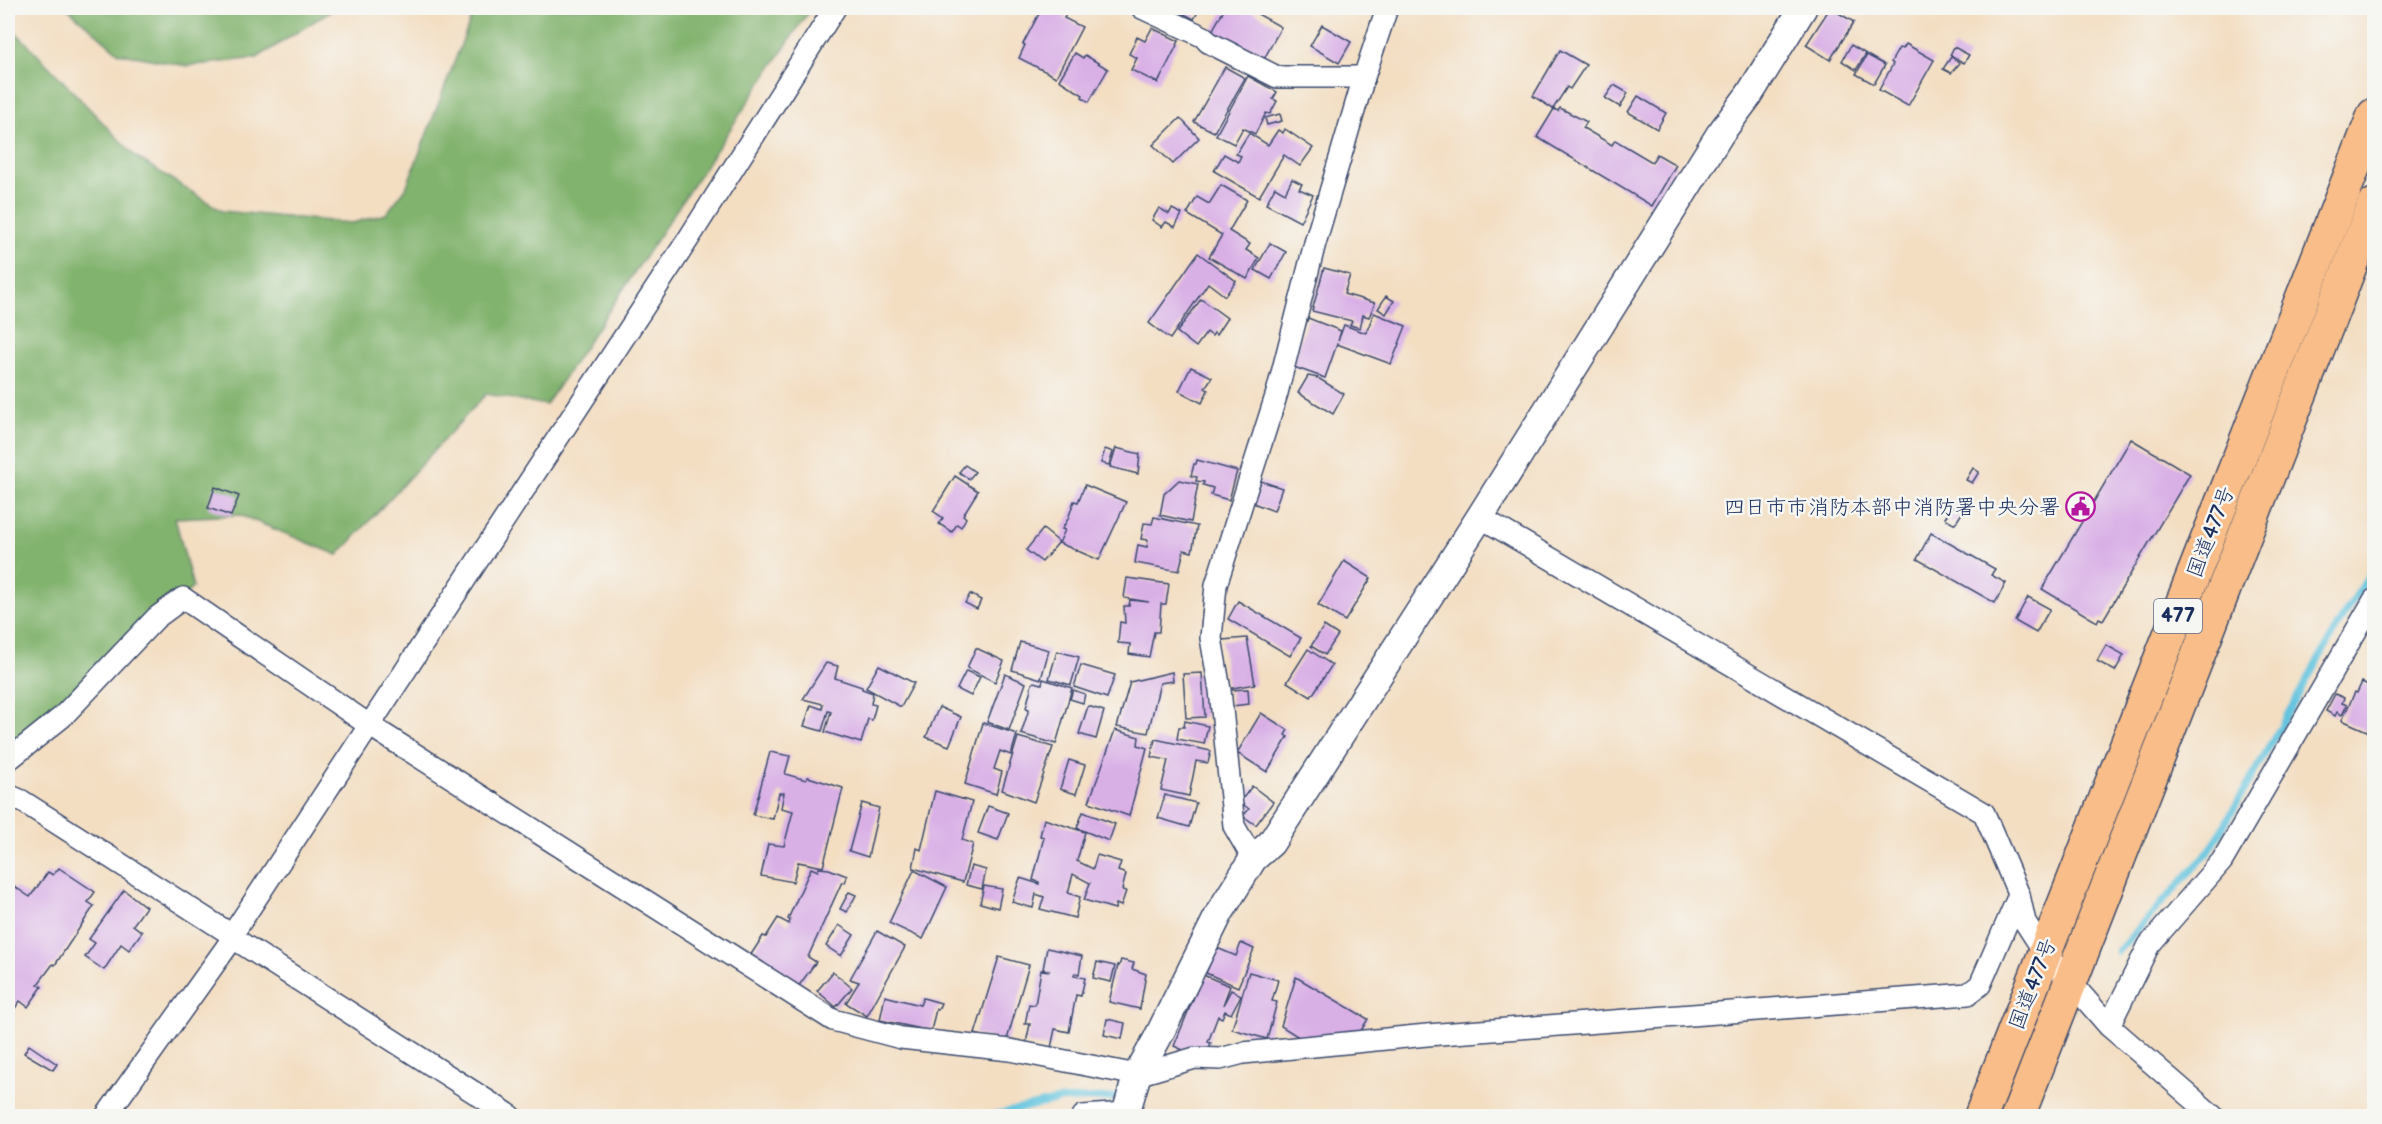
<svg xmlns="http://www.w3.org/2000/svg" width="2382" height="1124" viewBox="0 0 2382 1124" font-family="'Balsamiq Sans','Klee One',sans-serif">
<style>
.forest{fill:#82b36e;stroke:#4e7166;stroke-width:1.5}
.lines{fill:none;stroke-linecap:round;stroke-linejoin:round}
.stream{stroke:#5fc2de;stroke-width:7}
.building{fill:#d9b0e6}
.minor-casing{stroke:#3b496d;stroke-width:24}
.tertiary-casing{stroke:#3b496d;stroke-width:30}
.trunk-casing{stroke:#3b496d;stroke-width:36}
.minor{stroke:#fff;stroke-width:21}
.tertiary{stroke:#fff;stroke-width:27}
.trunk{stroke:#f8bd88;stroke-width:33}
.labels{text-anchor:middle;dominant-baseline:central;stroke-width:5;stroke-linejoin:round;paint-order:stroke}
.shield{fill:#f6f6f2;stroke:#5d6b8a;stroke-width:1.5}
.shield-label{font-size:20px;font-weight:bold;fill:#1b2f5e}
.poi-label{font-size:21px;fill:#1b2f5e;stroke:#f6f6f2;text-anchor:end}
.street-label{font-size:21px;fill:#1b2f5e;stroke:#f6f6f2}
</style>
<rect width="100%" height="100%" fill="#f6f6f2"/>
<filter id="ink" filterUnits="userSpaceOnUse"><feTurbulence type="fractalNoise" baseFrequency=".0167" numOctaves="2"/><feDisplacementMap in="SourceGraphic" scale="12" xChannelSelector="R" yChannelSelector="G"/><feConvolveMatrix kernelMatrix="1 2 1 2 8 2 1 2 1" color-interpolation-filters="sRGB"/></filter>
<filter id="wash" filterUnits="userSpaceOnUse"><feTurbulence type="fractalNoise" baseFrequency=".008" numOctaves="4" result="noise"/><feDisplacementMap in="SourceGraphic" scale="24" xChannelSelector="R" yChannelSelector="G"/><feGaussianBlur stdDeviation="1.35" result="paint"/><feColorMatrix in="noise" values="0 0 0 0 0 0 0 0 0 0 0 0 0 0 0 0 0 1.4 0 .05"/><feComposite in="paint" operator="in"/></filter>
<g filter="url(#wash)">
<rect width="100%" height="100%" fill="#f3dec2"/>
<g class="forest">
<polygon points="67,8 335,8 257,58 187,66 119,53"/>
<polygon points="475,8 811,8 546,405 486,394 338,555 240,515 175,518 193,587 60,721 8,762 8,24 136,157 222,211 352,223 386,214 406,188"/>
</g>
<g class="lines">
<g class="stream">
<polyline points="2117,952 2211,849 2346,611 2374,568"/>
<polyline points="989,1116 1059,1100 1125,1097"/>
</g>
</g>
<g id="blocks">
<g class="building">
<polygon points="1042,8 1060,8 1065,10 1066,8 1076,8 1073,14 1068,11 1064,18 1082,27 1056,77 1019,58 1025,45 1023,44"/>
<polygon points="1173,8 1200,8 1194,19"/>
<polygon points="1225,8 1247,8 1281,27 1263,61 1211,33"/>
<polygon points="1830,8 1854,22 1830,60 1806,45"/>
<polygon points="1322,25 1351,42 1339,63 1310,46"/>
<polygon points="1152,28 1179,41 1158,83 1131,70 1137,58 1129,54 1137,37 1145,41"/>
<polygon points="1906,44 1934,60 1908,106 1879,90 1893,64 1891,62 1899,48 1903,49"/>
<polygon points="1851,45 1866,54 1856,70 1842,61"/>
<polygon points="1954,47 1969,55 1964,63 1950,55"/>
<polygon points="1560,50 1586,65 1570,89 1567,87 1553,109 1533,96"/>
<polygon points="1075,53 1083,58 1085,55 1108,69 1089,102 1082,97 1083,95 1059,80"/>
<polygon points="1867,55 1885,65 1874,84 1856,74"/>
<polygon points="1951,57 1960,63 1951,73 1943,69"/>
<polygon points="1225,67 1245,78 1214,132 1194,122"/>
<polygon points="1248,76 1277,92 1273,99 1277,101 1270,114 1266,113 1255,134 1243,128 1234,144 1216,135"/>
<polygon points="1614,85 1628,93 1620,107 1605,98"/>
<polygon points="1638,96 1666,113 1657,129 1628,112"/>
<polygon points="1560,108 1587,122 1583,128 1612,145 1615,140 1652,162 1657,154 1676,165 1652,206 1537,137 1554,109 1558,111"/>
<polygon points="1280,114 1282,121 1267,125 1265,118"/>
<polygon points="1180,118 1199,138 1173,164 1153,145"/>
<polygon points="1285,129 1313,148 1300,166 1284,155 1259,197 1214,171 1224,154 1238,162 1241,156 1236,154 1249,133 1268,145 1278,130 1283,133"/>
<polygon points="1292,179 1302,184 1299,189 1313,195 1300,222 1266,204 1275,187 1285,193"/>
<polygon points="1221,185 1247,200 1229,231 1250,244 1246,250 1259,258 1247,279 1209,257 1222,235 1187,214 1197,197 1209,204"/>
<polygon points="1159,208 1169,214 1172,209 1182,214 1175,227 1166,222 1162,227 1152,220"/>
<polygon points="1270,243 1286,252 1271,279 1255,270"/>
<polygon points="1198,253 1236,281 1225,296 1208,283 1170,339 1149,323"/>
<polygon points="1324,268 1350,275 1344,294 1375,303 1369,317 1363,315 1360,328 1350,325 1352,321 1312,311"/>
<polygon points="1386,296 1394,301 1386,314 1378,309"/>
<polygon points="1201,299 1227,318 1216,335 1214,333 1212,336 1207,332 1196,347 1177,332"/>
<polygon points="1374,313 1406,326 1391,364 1337,344 1325,378 1291,366 1308,318 1341,331 1338,341 1344,325 1366,333"/>
<polygon points="1191,367 1212,377 1205,388 1208,390 1202,403 1179,391"/>
<polygon points="1308,376 1318,378 1344,394 1333,414 1298,393"/>
<polygon points="2131,439 2190,474 2103,620 2099,618 2097,622 2042,589"/>
<polygon points="1116,448 1140,454 1138,474 1110,467"/>
<polygon points="1105,449 1113,452 1109,465 1101,463"/>
<polygon points="1197,460 1237,471 1229,500 1211,495 1213,488 1203,485 1204,482 1196,481 1197,477 1191,476 1194,464 1196,464"/>
<polygon points="965,465 975,472 969,479 959,472"/>
<polygon points="1973,468 1979,472 1972,483 1966,480"/>
<polygon points="955,476 978,491 963,515 966,518 961,527 957,524 952,532 939,524 943,518 933,511"/>
<polygon points="1179,480 1198,484 1191,522 1160,515 1164,494"/>
<polygon points="1261,481 1282,488 1274,511 1253,503"/>
<polygon points="1085,485 1126,502 1099,560 1059,543 1065,530 1062,529 1068,519 1074,501 1078,502"/>
<polygon points="215,487 239,496 231,516 208,508"/>
<polygon points="1954,504 1964,510 1955,524 1945,518"/>
<polygon points="1154,517 1197,526 1192,552 1184,550 1179,571 1135,563 1138,545 1147,547 1148,540 1141,539 1144,523 1152,524"/>
<polygon points="1043,529 1059,542 1042,562 1026,550"/>
<polygon points="1931,533 1995,569 1991,575 2006,583 1995,603 1917,559"/>
<polygon points="1344,561 1371,578 1345,621 1318,605"/>
<polygon points="1127,578 1169,584 1166,604 1161,604 1159,632 1154,632 1149,657 1129,654 1130,644 1118,643 1120,622 1125,623 1124,606 1129,606 1130,600 1149,602 1124,598"/>
<polygon points="970,594 981,600 977,609 965,603"/>
<polygon points="2028,597 2050,609 2036,633 2015,621"/>
<polygon points="1238,601 1301,638 1290,656 1228,619"/>
<polygon points="1324,626 1338,635 1325,655 1311,646"/>
<polygon points="1247,638 1255,684 1227,689 1222,640"/>
<polygon points="1020,642 1049,650 1041,679 1012,670"/>
<polygon points="2106,645 2124,655 2115,671 2097,661"/>
<polygon points="976,648 1004,661 995,682 967,668"/>
<polygon points="1308,649 1332,665 1311,697 1287,682"/>
<polygon points="1057,651 1079,657 1071,685 1049,679"/>
<polygon points="826,663 838,666 835,678 862,687 862,689 873,693 871,704 876,705 872,720 868,719 861,743 825,732 831,712 828,711 822,731 804,726 811,705 822,709 823,704 803,699"/>
<polygon points="879,665 914,683 901,707 866,688"/>
<polygon points="1081,665 1115,675 1107,698 1074,687"/>
<polygon points="966,671 980,677 971,696 957,689"/>
<polygon points="1172,672 1173,681 1160,683 1148,733 1117,727 1130,682"/>
<polygon points="1202,673 1205,717 1186,718 1183,674"/>
<polygon points="1005,674 1026,683 1009,730 987,722"/>
<polygon points="1043,679 1072,688 1056,744 1021,734 1029,709 1026,708 1032,684 1034,682 1042,684"/>
<polygon points="2362,682 2374,688 2374,721 2369,732 2342,720 2355,692 2357,693"/>
<polygon points="1248,689 1249,704 1232,706 1230,690"/>
<polygon points="1073,690 1085,694 1083,703 1070,699"/>
<polygon points="2335,694 2344,698 2342,703 2347,705 2342,715 2337,712 2335,716 2326,711"/>
<polygon points="1088,706 1104,711 1096,739 1079,734"/>
<polygon points="939,707 961,717 949,746 926,737"/>
<polygon points="1261,713 1288,730 1285,735 1288,737 1267,772 1237,753"/>
<polygon points="1185,721 1208,726 1204,744 1177,739 1179,727 1184,727"/>
<polygon points="983,723 1017,734 1011,755 1000,751 994,769 1002,772 996,794 965,784"/>
<polygon points="1115,730 1139,737 1138,745 1147,748 1129,816 1089,802"/>
<polygon points="1018,737 1053,747 1034,802 1002,790"/>
<polygon points="1155,739 1211,751 1208,763 1196,761 1189,796 1161,790 1168,760 1151,757"/>
<polygon points="770,752 790,756 785,774 806,780 808,777 843,788 823,867 798,862 793,882 761,876 768,844 784,846 793,811 781,808 784,793 779,793 773,819 753,815"/>
<polygon points="1069,760 1085,765 1076,794 1060,789"/>
<polygon points="1252,786 1273,802 1256,825 1243,816 1249,809 1240,802"/>
<polygon points="935,791 972,802 962,840 973,844 963,882 913,868 917,848 921,850"/>
<polygon points="1165,795 1196,803 1189,827 1158,818"/>
<polygon points="862,803 879,808 868,857 849,851"/>
<polygon points="988,806 1008,813 998,840 978,833"/>
<polygon points="1083,812 1115,824 1109,841 1077,828"/>
<polygon points="1044,819 1085,832 1077,861 1093,869 1097,855 1121,862 1118,871 1126,874 1122,890 1126,891 1121,906 1116,904 1115,909 1084,900 1090,883 1073,874 1068,893 1080,897 1075,918 1040,909 1044,897 1036,894 1033,908 1012,902 1020,878 1039,884 1039,882 1033,880 1044,837 1040,836"/>
<polygon points="971,866 986,870 982,889 966,885"/>
<polygon points="59,868 95,892 88,902 94,906 55,965 53,964 38,984 42,987 28,1007 20,1001 13,1011 8,1007 8,898 15,887 30,897 48,872 53,875"/>
<polygon points="811,868 818,871 819,868 829,869 847,876 845,883 842,882 808,957 816,962 798,987 750,956 763,936 766,937 778,918 789,924 790,920 788,919"/>
<polygon points="914,870 947,887 923,939 889,923"/>
<polygon points="984,886 1002,889 998,908 980,903"/>
<polygon points="124,890 146,907 133,925 142,932 129,950 121,944 104,970 85,957 95,943 89,939"/>
<polygon points="849,892 856,895 847,912 840,909"/>
<polygon points="839,925 854,935 841,956 826,946"/>
<polygon points="877,931 905,947 867,1016 846,1003 859,982 850,979"/>
<polygon points="1241,943 1254,949 1238,987 1206,973 1217,948 1236,956"/>
<polygon points="1047,948 1082,956 1079,974 1075,973 1074,976 1085,978 1081,996 1076,995 1069,1032 1055,1029 1051,1048 1026,1043 1030,1024 1025,1024 1029,1004 1035,1005 1041,970 1050,971 1043,969"/>
<polygon points="999,957 1029,965 1006,1043 975,1034"/>
<polygon points="1121,960 1134,963 1132,969 1146,974 1140,1009 1109,1002 1118,965 1119,966"/>
<polygon points="1097,962 1115,966 1111,982 1093,978"/>
<polygon points="833,972 852,988 836,1007 817,991"/>
<polygon points="1249,972 1278,980 1272,1001 1277,1002 1267,1039 1232,1029"/>
<polygon points="1203,975 1230,986 1223,1005 1231,990 1241,995 1231,1014 1225,1011 1222,1018 1218,1016 1208,1042 1211,1043 1206,1055 1199,1057 1174,1046"/>
<polygon points="1296,977 1368,1019 1359,1034 1305,1041 1281,1026"/>
<polygon points="885,996 920,1005 923,998 941,1003 938,1010 936,1009 931,1031 880,1020"/>
<polygon points="1107,1019 1125,1023 1122,1039 1104,1035"/>
<polygon points="29,1045 57,1064 53,1070 24,1053"/>
</g>
</g>
</g>
<g filter="url(#ink)">
<use href="#blocks" fill-opacity="0" stroke="#3b496d" stroke-width="1.5"/>
<g class="lines">
<defs>
<g id="minor">
<polyline points="1142,8 1204,37 1208,42 1277,77 1364,77"/>
<polyline points="1480,517 1984,813 2019,895 2025,922 2045,953 2109,1026 2213,1116"/>
<polyline points="8,760 62,717 156,618 183,598 369,725 833,1020 901,1038 1010,1050 1137,1075 1195,1058 1220,1059 1243,1053 1427,1035 1968,994 1980,985 2019,895"/>
<polyline points="8,795 22,801 232,935"/>
<polyline points="1253,859 1234,826 1220,690 1211,638 1216,585 1277,393 1315,243 1364,77 1387,8"/>
<polyline points="233,938 511,1116"/>
<polyline points="2109,1026 2149,945 2222,861 2374,600"/>
<polyline points="106,1116 233,938 232,935 689,238 835,8"/>
<polyline points="1083,1116 1126,1113"/>
</g>
<polyline id="tertiary" points="1125,1116 1137,1075 1157,1039 1220,912 1253,859 1271,843 1480,517 1720,134 1749,95 1803,8"/>
<g id="trunk">
<polyline points="1981,1116 2374,115"/>
<polyline points="2018,1116 2374,205"/>
</g>
</defs>
<use href="#minor" class="minor-casing"/>
<use href="#tertiary" class="tertiary-casing"/>
<use href="#trunk" class="trunk-casing"/>
<use href="#minor" class="minor"/>
<use href="#tertiary" class="tertiary"/>
<use href="#trunk" class="trunk"/>
</g>
</g>
<defs>
<symbol id="civic-ring" viewBox="-11 -11 22 22"><circle r="9.5" fill="#f6f6f2" stroke="#b5179e" stroke-width="1.5"/><path d="M-.6-6.5H3V-4.5H.6V-3L4-1V1h2V6H-6V1h2V-1L-.6-3ZM-1.2 2.5V6h2.4V2.5Z" fill="#b5179e"/></symbol>
</defs>
<g fill-rule="evenodd">
<use href="#civic-ring" x="2064" y="490" width="33" height="33"/>
</g>
<g class="labels">
<rect class="shield" x="2154" y="599" width="48" height="34" rx="4.5"/>
<g class="shield-label">
<text x="2178" y="616">477</text>
</g>
<g class="poi-label">
<text x="2060" y="507">四日市市消防本部中消防署中央分署</text>
</g>
<g class="street-label">
<text transform="translate(2211 532) rotate(-69)">国道477号</text>
<text transform="translate(2033 984) rotate(-69)">国道477号</text>
</g>
</g>
<rect width="2382" height="1124" fill="none" stroke="#f6f6f2" stroke-width="30"/>
</svg>
